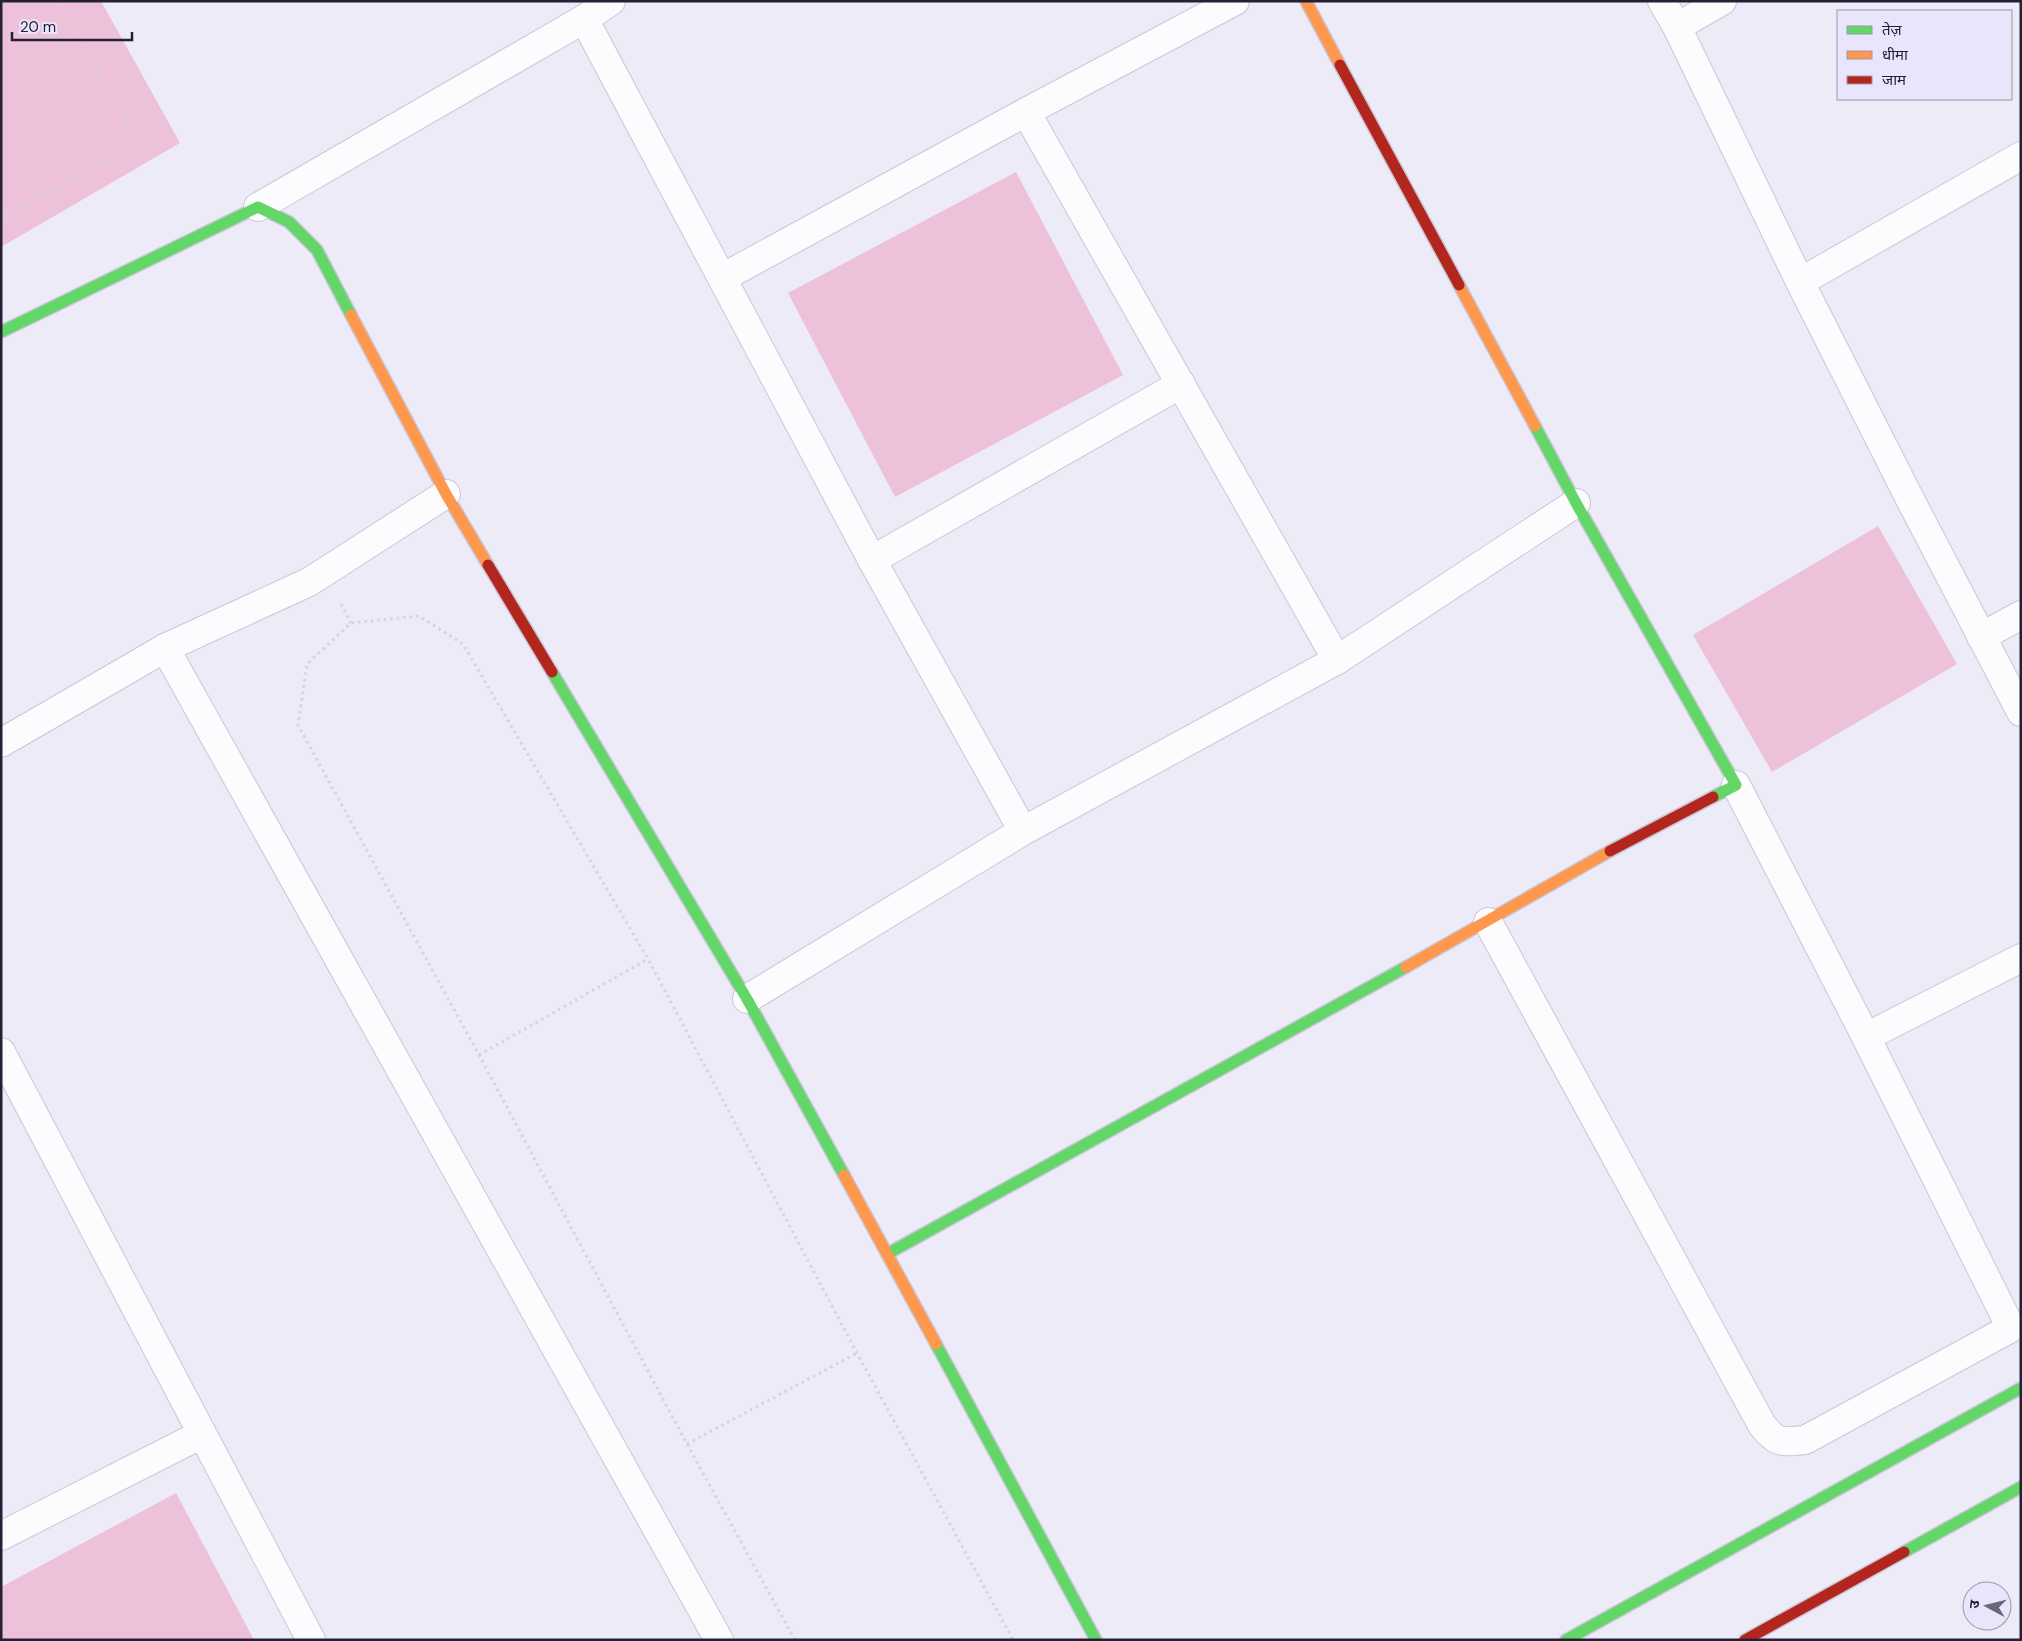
<svg xmlns="http://www.w3.org/2000/svg" width="2022" height="1641" viewBox="0 0 2022 1641" font-family="'DM Sans','Noto Sans Devanagari',sans-serif">
<style>
.green{fill:#edc1d9}
.lines{fill:none;stroke-linecap:round;stroke-linejoin:round}
.street-casing{stroke:#c9c7d7;stroke-width:30}
.fast-casing{stroke:#c9c7d7;stroke-width:14}
.slow-casing{stroke:#c9c7d7;stroke-width:14}
.jam-casing{stroke:#c9c7d7;stroke-width:14}
.path{stroke:#d5d4d8;stroke-width:3;stroke-dasharray:2.5 4;stroke-linecap:butt}
.street{stroke:#fcfcfe;stroke-width:28}
.fast{stroke:#63d668;stroke-width:11}
.slow{stroke:#ff974d;stroke-width:11}
.jam{stroke:#b3261e;stroke-width:11}
</style>
<rect width="100%" height="100%" fill="#ecebf7"/>
<g class="green">
<polygon points="1,1 101,1 180,143 1,247"/>
<polygon points="1016,172 1123,375 895,497 788,293"/>
<polygon points="1878,526 1957,664 1772,772 1693,635"/>
<polygon points="176,1493 254,1640 1,1640 1,1587"/>
</g>
<g class="lines">
<defs>
<g id="street">
<polyline points="1235,1 1026,112 1337,660 1576,503"/>
<polyline points="1662,1 1677,27 1800,282 2021,156"/>
<polyline points="584,19 611,1"/>
<polyline points="1677,27 1722,1"/>
<polyline points="258,207 584,19 872,560 1023,831"/>
<polyline points="722,278 1026,112"/>
<polyline points="1800,282 1913,505 2021,712"/>
<polyline points="872,560 1181,384"/>
<polyline points="1981,637 2021,615"/>
<polyline points="165,648 719,1640"/>
<polyline points="1,743 165,648 309,582 446,494"/>
<path d="M1488,922l274,503c15,19 19,17 43,15l206,-112 -145,-291 -130,-252"/>
<polyline points="747,999 1023,831 1337,660"/>
<polyline points="1866,1037 2021,958"/>
<polyline points="1,1052 311,1640"/>
<polyline points="1,1536 202,1434"/>
</g>
<g id="fast">
<polyline points="1,332 258,207 289,222 317,250 351,315"/>
<polyline points="1535,426 1576,503 1736,785 1713,797"/>
<polyline points="552,672 747,999 844,1175"/>
<polyline points="887,1254 1406,967"/>
<polyline points="936,1344 1096,1640"/>
<polyline points="1904,1552 2021,1487"/>
<polyline points="1566,1640 2021,1388"/>
</g>
<g id="slow">
<polyline points="1306,1 1340,65"/>
<polyline points="1459,285 1535,426"/>
<polyline points="351,315 446,494 488,565"/>
<polyline points="1406,967 1610,851"/>
<polyline points="844,1175 936,1344"/>
</g>
<g id="jam">
<polyline points="1340,65 1459,285"/>
<polyline points="488,565 552,672"/>
<polyline points="1610,851 1713,797"/>
<polyline points="1745,1640 1904,1552"/>
</g>
</defs>
<use href="#street" class="street-casing"/>
<use href="#fast" class="fast-casing"/>
<use href="#slow" class="slow-casing"/>
<use href="#jam" class="jam-casing"/>
<g class="path">
<polyline points="1,220 137,142 59,1"/>
<polyline points="341,604 351,623"/>
<polyline points="479,1055 648,959"/>
<polyline points="687,1444 857,1353"/>
<polyline points="795,1640 687,1444 479,1055 298,725 307,664 351,623 419,616 463,644 648,959 857,1353 1013,1640"/>
</g>
<use href="#street" class="street"/>
<use href="#fast" class="fast"/>
<use href="#slow" class="slow"/>
<use href="#jam" class="jam"/>
</g>
<rect width="2022" height="1641" fill="none" stroke="#242035" stroke-width="5"/>
<rect x="1837" y="10" width="175" height="90" fill="#e9e6fc" stroke="#9a97ac"/>
<rect x="1847" y="26" width="25" height="8" fill="#63d668" stroke="#9a97ac"/>
<text x="1882" y="35" font-size="15" fill="#242035">तेज़</text>
<rect x="1847" y="51" width="25" height="8" fill="#ff974d" stroke="#9a97ac"/>
<text x="1882" y="60" font-size="15" fill="#242035">धीमा</text>
<rect x="1847" y="76" width="25" height="8" fill="#b3261e" stroke="#9a97ac"/>
<text x="1882" y="85" font-size="15" fill="#242035">जाम</text>
<g transform="translate(1987 1606) rotate(277)"><circle r="24" fill="#e9e6fc" stroke="#9a97ac"/>
<path d="M0-4L9 19L0 12L-9 19Z" fill="#6a6779"/>
<text y="-8" font-size="14" font-weight="bold" text-anchor="middle" fill="#242035">उ</text>
</g>
<path d="M12 32v8h120v-8" fill="none" stroke="#242035" stroke-width="2.5"/>
<text x="20" y="32" font-size="15" fill="#242035" stroke="#e9e6fc" stroke-width="4" paint-order="stroke">20 m</text>
</svg>
